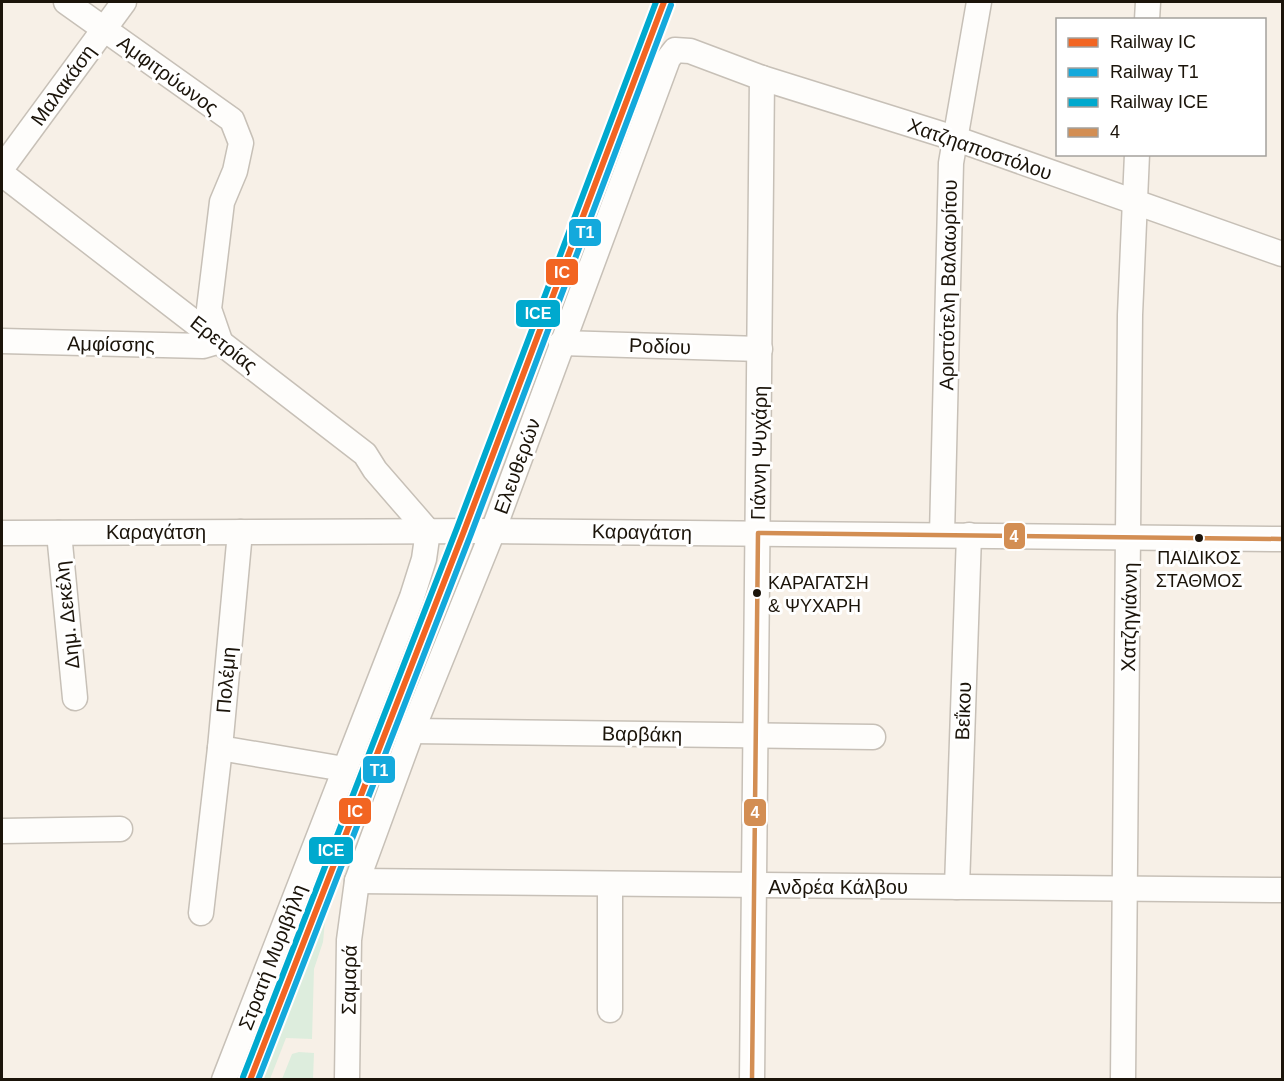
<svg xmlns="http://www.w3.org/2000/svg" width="1284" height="1081" viewBox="0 0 1284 1081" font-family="Arial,sans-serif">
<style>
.green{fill:#ddeddd}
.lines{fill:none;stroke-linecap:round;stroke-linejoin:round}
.minor-casing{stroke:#c7c0b7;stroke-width:27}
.minor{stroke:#fefdfb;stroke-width:24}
.bus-1-casing{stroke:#fff;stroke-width:9}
.bus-1{stroke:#d38e53;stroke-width:4.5}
.rail-1-casing{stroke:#fff;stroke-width:10}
.rail-2-casing{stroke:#fff;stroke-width:10}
.rail-3-casing{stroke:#fff;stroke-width:10}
.rail-1{stroke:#f26522;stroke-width:6}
.rail-2{stroke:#14a9dc;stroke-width:6}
.rail-3{stroke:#00a9ce;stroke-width:6}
.bus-dot{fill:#1b140a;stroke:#fff;stroke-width:2}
.labels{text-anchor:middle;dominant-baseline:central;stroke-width:6;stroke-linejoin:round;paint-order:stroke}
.bus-label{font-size:18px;fill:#1b140a;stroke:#fff}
.street-label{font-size:20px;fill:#1b140a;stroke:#fff}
.line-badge{stroke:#fff;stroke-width:2}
.badge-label{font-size:16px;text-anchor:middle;font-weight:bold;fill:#fff}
</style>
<rect width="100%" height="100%" fill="#f7f0e7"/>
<g class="green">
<polygon points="327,900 323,942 314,969 312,1039 286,1038 270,1079 258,1079"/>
<polygon points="299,1052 314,1053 313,1079 282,1079 292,1054"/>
</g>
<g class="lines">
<defs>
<g id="minor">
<polyline points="1147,20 1148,2"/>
<polyline points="2,168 124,2"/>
<polyline points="2,174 365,454 375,470 428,531"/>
<polyline points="2,341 203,346 220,341 209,309 222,202 235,171 241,143 232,120 66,2"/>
<polyline points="561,343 760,349"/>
<polyline points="2,533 493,531 1282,539"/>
<polyline points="59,533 75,698"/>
<polyline points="942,535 951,163 979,2"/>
<polyline points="412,731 873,737"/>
<polyline points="220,748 344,769"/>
<polyline points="2,831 120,829"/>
<polyline points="357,881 1282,890"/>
<polyline points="610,886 610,1010"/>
<polyline points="957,887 969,535"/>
<polyline points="201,913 220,748 240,532"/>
<polyline points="224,1080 412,597 424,559 428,531"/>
<polyline points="347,1080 349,940 357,881 412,731 493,531 668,59 675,50 690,51 762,78 954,138 1282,254"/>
<polyline points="752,1080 762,78"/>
<polyline points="1123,1080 1130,315 1137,154"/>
</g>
</defs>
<use href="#minor" class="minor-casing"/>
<use href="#minor" class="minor"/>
<defs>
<polyline id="bus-1" points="752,1080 758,533 1282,539"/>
</defs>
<use href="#bus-1" class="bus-1-casing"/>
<use href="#bus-1" class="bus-1"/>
<defs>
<polyline id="rail-1" points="250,1080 464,531 664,2"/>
<polyline id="rail-2" points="258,1080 471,534 671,5"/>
<polyline id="rail-3" points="243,1077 457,528 656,2"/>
</defs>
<use href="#rail-1" class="rail-1-casing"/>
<use href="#rail-2" class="rail-2-casing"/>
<use href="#rail-3" class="rail-3-casing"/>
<use href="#rail-1" class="rail-1"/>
<use href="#rail-2" class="rail-2"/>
<use href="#rail-3" class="rail-3"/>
</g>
<g class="bus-dot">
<circle cx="1199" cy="538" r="5"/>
<circle cx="757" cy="593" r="5"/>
</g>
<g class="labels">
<g class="bus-label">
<text x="1199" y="558">ΠΑΙΔΙΚΟΣ<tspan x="1199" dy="23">ΣΤΑΘΜΟΣ</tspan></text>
<text x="768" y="583" text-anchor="start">ΚΑΡΑΓΑΤΣΗ<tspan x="768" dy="23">&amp; ΨΥΧΑΡΗ</tspan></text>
</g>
<g class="street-label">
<text transform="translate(168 75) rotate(36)">Αμφιτρύωνος</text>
<text transform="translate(63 85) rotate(-54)">Μαλακάση</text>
<text transform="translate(980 149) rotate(19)">Χατζηαποστόλου</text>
<text transform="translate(948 285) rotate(-89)">Αριστότελη Βαλαωρίτου</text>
<text transform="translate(111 344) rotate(1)">Αμφίσσης</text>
<text transform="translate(224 344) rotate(38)">Ερετρίας</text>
<text transform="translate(660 346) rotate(2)">Ροδίου</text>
<text transform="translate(759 453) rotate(-89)">Γιάννη Ψυχάρη</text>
<text transform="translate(517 466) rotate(-70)">Ελευθερών</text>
<text x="156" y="532">Καραγάτση</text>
<text transform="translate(642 532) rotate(1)">Καραγάτση</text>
<text transform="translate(67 615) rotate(-96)">Δημ. Δεκέλη</text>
<text transform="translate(1129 617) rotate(-89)">Χατζηγιάννη</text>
<text transform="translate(226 680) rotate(-85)">Πολέμη</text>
<text transform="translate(963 711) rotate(-88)">Βεΐκου</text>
<text transform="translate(642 734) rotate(1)">Βαρβάκη</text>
<text x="838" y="887">Ανδρέα Κάλβου</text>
<text transform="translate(272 957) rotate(-69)">Στρατή Μυριβήλη</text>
<text transform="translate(349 980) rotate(-89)">Σαμαρά</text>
</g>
</g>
<g class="line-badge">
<rect x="568" y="218" width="34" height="29" rx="6" fill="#14a9dc"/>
<rect x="545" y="258" width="34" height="28" rx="6" fill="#f26522"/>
<rect x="515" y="299" width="46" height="29" rx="6" fill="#00a9ce"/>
<rect x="1003" y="522" width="23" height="28" rx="6" fill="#d38e53"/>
<rect x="362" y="755" width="34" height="29" rx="6" fill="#14a9dc"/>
<rect x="338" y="797" width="34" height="28" rx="6" fill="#f26522"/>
<rect x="743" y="798" width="24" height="29" rx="6" fill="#d38e53"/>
<rect x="308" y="836" width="46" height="29" rx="6" fill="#00a9ce"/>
</g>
<g class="badge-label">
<text x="585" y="238">T1</text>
<text x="562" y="278">IC</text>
<text x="538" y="319">ICE</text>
<text x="1014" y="542">4</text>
<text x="379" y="776">T1</text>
<text x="355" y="817">IC</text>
<text x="755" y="818">4</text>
<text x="331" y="856">ICE</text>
</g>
<rect width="1284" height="1081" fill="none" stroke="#1b140a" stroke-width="6"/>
<rect x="1056" y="18" width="210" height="138" fill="#ffffff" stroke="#a4a19d" stroke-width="1.5"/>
<rect x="1068" y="38" width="30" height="9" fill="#f26522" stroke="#a4a19d" stroke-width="1.5"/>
<text x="1110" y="48" font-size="18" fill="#1b140a">Railway IC</text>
<rect x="1068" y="68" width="30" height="9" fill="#14a9dc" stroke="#a4a19d" stroke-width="1.5"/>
<text x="1110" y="78" font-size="18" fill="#1b140a">Railway T1</text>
<rect x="1068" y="98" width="30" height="9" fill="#00a9ce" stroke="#a4a19d" stroke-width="1.5"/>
<text x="1110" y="108" font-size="18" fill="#1b140a">Railway ICE</text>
<rect x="1068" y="128" width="30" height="9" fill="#d38e53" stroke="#a4a19d" stroke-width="1.5"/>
<text x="1110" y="138" font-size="18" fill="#1b140a">4</text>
</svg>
